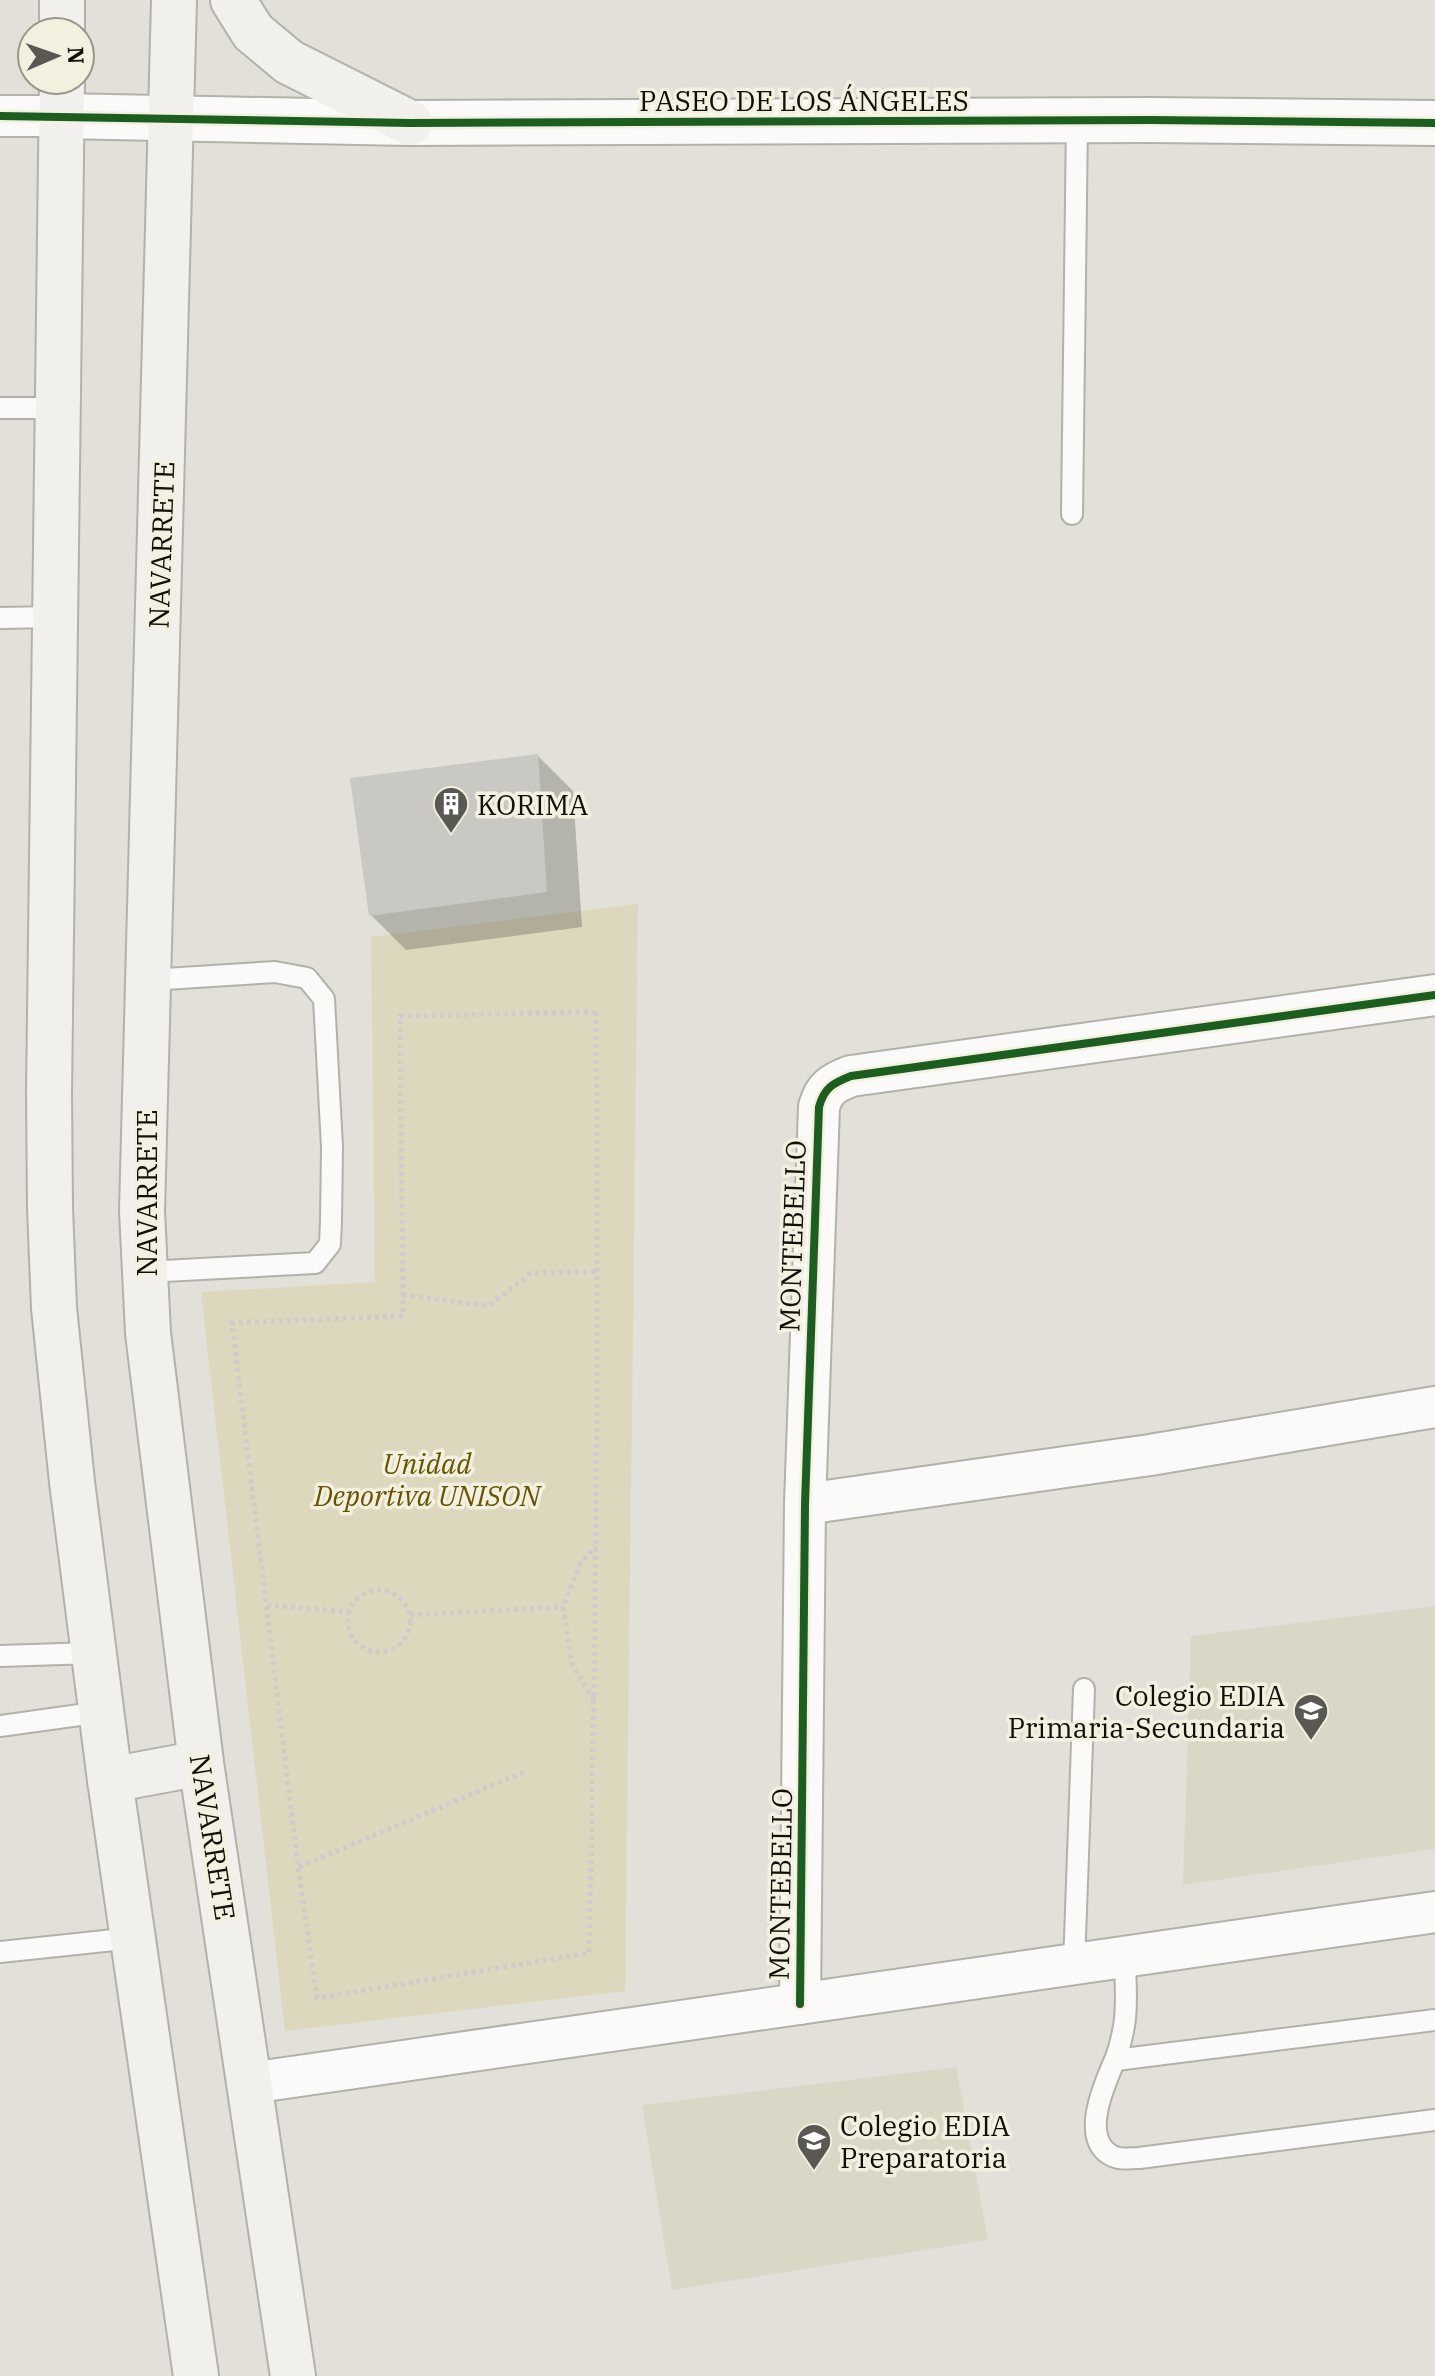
<svg xmlns="http://www.w3.org/2000/svg" width="1435" height="2376" viewBox="0 0 1435 2376" font-family="'IBM Plex Serif',serif">
<style>
.built{fill:#dbd7c7}
.green{fill:#ddd7be}
.shadow{fill:#0003}
.building{fill:#cac8c2}
.lines{fill:none;stroke-linecap:round;stroke-linejoin:round}
.service-casing{stroke:#b2b1aa;stroke-width:24}
.minor-casing{stroke:#b2b1aa;stroke-width:44}
.tertiary-casing{stroke:#b2b1aa;stroke-width:48}
.secondary-casing{stroke:#b2b1aa;stroke-width:48}
.path{stroke:#cdccca;stroke-width:5;stroke-dasharray:4 4;stroke-linecap:butt}
.service{stroke:#fbfaf9;stroke-width:20}
.minor{stroke:#fbfaf9;stroke-width:40}
.tertiary{stroke:#fbfaf9;stroke-width:44}
.secondary{stroke:#f1f0ec;stroke-width:44}
.cycleway-casing{stroke:#f4f0e0;stroke-width:13}
.cycleway{stroke:#1b5e20;stroke-width:8}
.labels{text-anchor:middle;dominant-baseline:central;stroke-width:7;stroke-linejoin:round;paint-order:stroke}
.street-label{font-size:28px;fill:#100f0a;stroke:#f4f0e0}
.poi-label{font-size:28px;fill:#100f0a;stroke:#f4f0e0;text-anchor:start}
.park-label{font-size:28px;font-style:italic;fill:#655301;stroke:#f4f0e0}
</style>
<rect width="100%" height="100%" fill="#e2e0d8"/>
<g class="built">
<polygon points="1435,1606 1435,1849 1183,1885 1191,1636"/>
<polygon points="956,2067 988,2240 672,2290 642,2105"/>
</g>
<polygon class="green" points="638,904 625,1991 285,2031 201,1292 375,1282 371,937"/>
<polygon class="shadow" points="538,756 573,791 582,927 406,950 371,915"/>
<polygon class="building" points="538,754 547,892 369,916 350,778"/>
<g class="lines">
<defs>
<g id="service">
<polyline points="0,408 58,408"/>
<polyline points="1072,514 1077,121"/>
<polyline points="0,618 55,617"/>
<polyline points="145,1272 315,1263 330,1244 331,1221 332,1147 324,999 307,978 275,972 149,980"/>
<polyline points="0,1656 93,1653"/>
<polyline points="0,1726 101,1712"/>
<polyline points="0,1952 133,1938"/>
<path d="M1125,1957c0,23 3,47 -1,69 -2,11 -5,25 -10,36 -10,23 -36,81 1,95 7,3 16,1 24,1l296,-38"/>
<polyline points="1074,1965 1084,1689"/>
<polyline points="1116,2060 1435,2020"/>
</g>
<g id="minor">
<polyline points="0,116 61,116"/>
<polyline points="805,1504 1150,1455 1435,1407"/>
<path d="M800,2004l5,-500 14,-397c5,-19 14,-24 32,-31l584,-81"/>
<polyline points="251,2083 1435,1912"/>
</g>
<polyline id="tertiary" points="61,116 410,123 1151,120 1435,123"/>
<g id="secondary">
<polyline points="174,0 142,1211 148,1333 201,1763 293,2376"/>
<polyline points="233,0 253,32 289,62 410,123"/>
<polyline points="62,32 62,0"/>
<polyline points="62,80 49,1093 50,1208 54,1308 72,1482 110,1780 196,2376"/>
<polyline points="110,1780 201,1763"/>
</g>
</defs>
<use href="#service" class="service-casing"/>
<use href="#minor" class="minor-casing"/>
<use href="#tertiary" class="tertiary-casing"/>
<use href="#secondary" class="secondary-casing"/>
<g class="path">
<path d="M596,1012c3,314 0,627 -7,941l-272,45 -19,-131 -66,-544 171,-7 -3,-300z"/>
<polyline points="403,1295 488,1306 531,1273 599,1272"/>
<circle cx="379" cy="1621" r="31"/>
<polyline points="267,1605 349,1612"/>
<polyline points="410,1615 563,1607"/>
<polyline points="594,1700 572,1664 563,1607 580,1564 596,1546"/>
<polyline points="299,1867 526,1771"/>
</g>
<use href="#service" class="service"/>
<use href="#minor" class="minor"/>
<use href="#tertiary" class="tertiary"/>
<use href="#secondary" class="secondary"/>
<defs>
<g id="cycleway">
<polyline points="0,116 410,123 1151,120 1435,123"/>
<path d="M800,2004l5,-500 14,-397c5,-19 14,-24 32,-31l584,-81"/>
</g>
</defs>
<use href="#cycleway" class="cycleway-casing"/>
<use href="#cycleway" class="cycleway"/>
</g>
<defs>
<symbol id="building-pin" viewBox="-11 -11 22 30"><path d="M0 17L-7.5 6A9.5 9.5 0 1 1 7.5 6Z" fill="#5a5852" stroke="#f4f0e0"/><path d="M-4-6H4V6H1V3H-1V6H-4ZM-2.5-4.3h1.7v1.8h-1.7ZM.8-4.3h1.7v1.8H.8ZM-2.5-1h1.7V.8h-1.7ZM.8-1h1.7V.8H.8Z" fill="#fff"/></symbol>
<symbol id="school-pin" viewBox="-11 -11 22 30"><path d="M0 17L-7.5 6A9.5 9.5 0 1 1 7.5 6Z" fill="#5a5852" stroke="#f4f0e0"/><path d="M0-5L7-2L0 1L-7-2ZM-4 1L0 2.5L4 1V4Q0 6-4 4Z" fill="#fff"/></symbol>
</defs>
<g fill-rule="evenodd">
<use href="#building-pin" x="431" y="784" width="40" height="54"/>
<use href="#school-pin" x="1291" y="1691" width="40" height="54"/>
<use href="#school-pin" x="794" y="2121" width="40" height="54"/>
</g>
<g class="labels">
<g class="street-label">
<text x="804" y="100">PASEO DE LOS ÁNGELES</text>
<text transform="translate(161 545) rotate(-88)">NAVARRETE</text>
<text transform="translate(146 1193) rotate(-90)">NAVARRETE</text>
<text transform="translate(792 1236) rotate(-88)">MONTEBELLO</text>
<text transform="translate(213 1837) rotate(81)">NAVARRETE</text>
<text transform="translate(780 1884) rotate(-89)">MONTEBELLO</text>
</g>
<g class="poi-label">
<text x="477" y="804">KORIMA</text>
<text x="1285" y="1695" text-anchor="end">Colegio EDIA<tspan x="1285" dy="32">Primaria-Secundaria</tspan></text>
<text x="840" y="2125">Colegio EDIA<tspan x="840" dy="32">Preparatoria</tspan></text>
</g>
<g class="park-label">
<text x="427" y="1463">Unidad<tspan x="427" dy="32">Deportiva UNISON</tspan></text>
</g>
</g>
<g transform="translate(56 56) rotate(88)"><circle r="38" fill="#f4f0e0" stroke="#99968a" stroke-width="2"/>
<path d="M0-6L14 30L0 20L-14 30Z" fill="#5a5852"/>
<text y="-12" font-size="22" font-weight="bold" text-anchor="middle" fill="#100f0a">N</text>
</g>
</svg>
